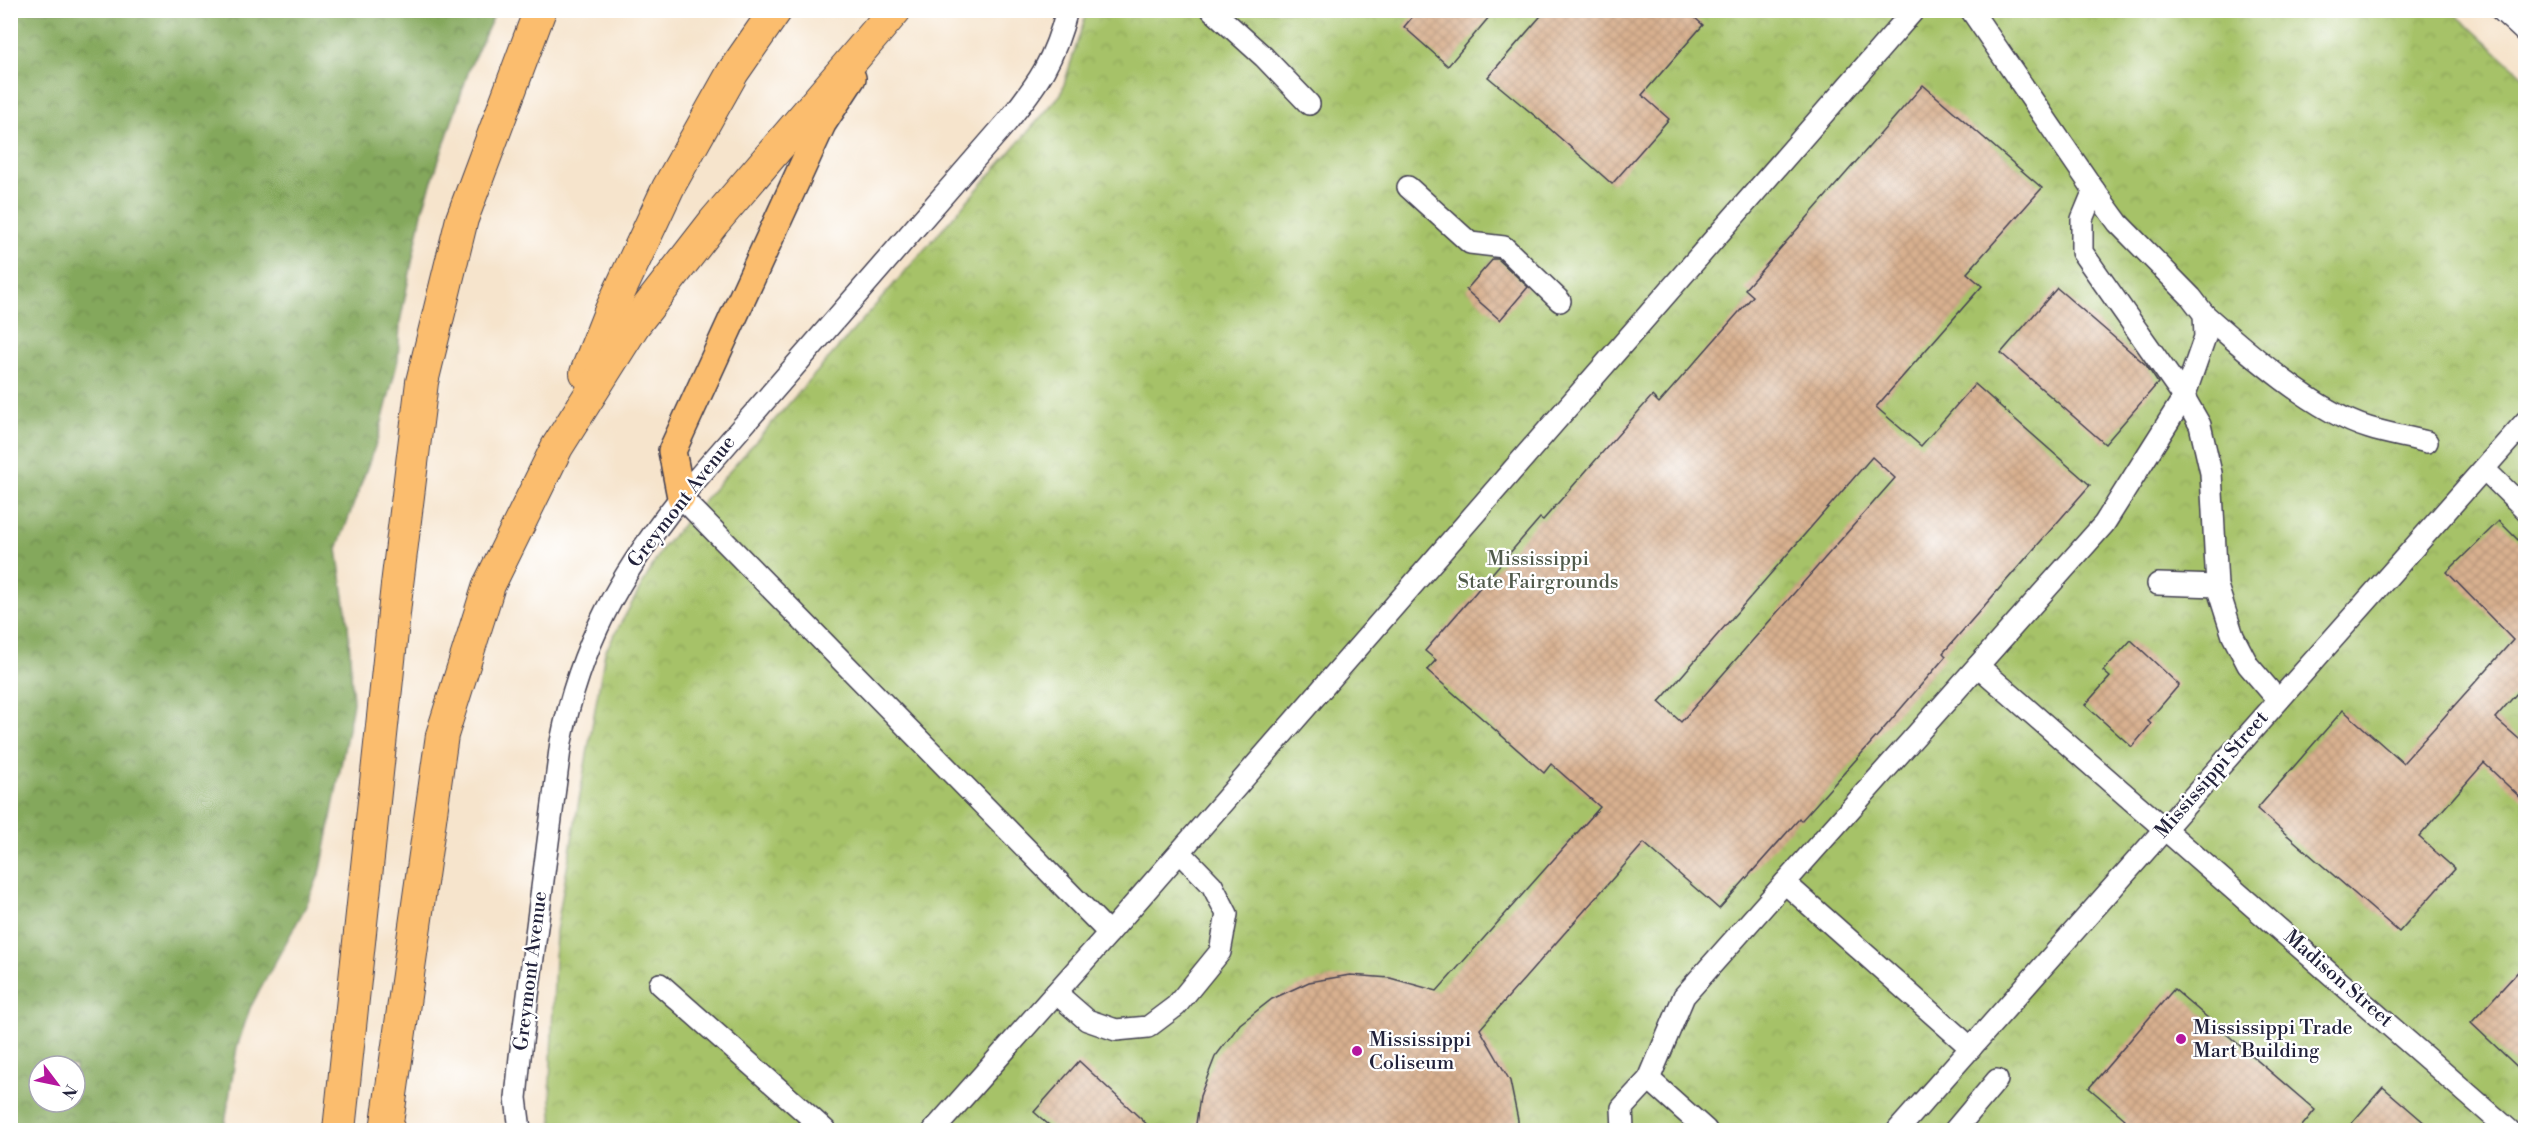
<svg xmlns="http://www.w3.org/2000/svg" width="2536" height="1141" viewBox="0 0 2536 1141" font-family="'Libre Bodoni',serif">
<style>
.forest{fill:url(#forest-crowns);stroke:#53654c;stroke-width:1.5;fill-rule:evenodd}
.park{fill:url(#park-crowns);stroke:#647252;stroke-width:1.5}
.building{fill:url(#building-cross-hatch);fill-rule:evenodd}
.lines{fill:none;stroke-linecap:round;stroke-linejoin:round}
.minor-casing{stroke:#423f51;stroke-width:24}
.major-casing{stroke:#423f51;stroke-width:30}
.highway-casing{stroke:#423f51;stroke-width:34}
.minor{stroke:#fff;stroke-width:21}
.major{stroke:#fbbd6e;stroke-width:27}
.highway{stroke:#fbbd6e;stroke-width:32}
.poi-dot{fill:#b5179e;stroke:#fff;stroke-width:2}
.labels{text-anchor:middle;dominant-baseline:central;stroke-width:4.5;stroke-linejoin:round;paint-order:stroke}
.street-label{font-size:20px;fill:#22223b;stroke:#fff}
.park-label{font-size:20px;fill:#505a4b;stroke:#fff}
.poi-label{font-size:20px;fill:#22223b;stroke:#fff;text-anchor:start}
</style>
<defs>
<pattern id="forest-crowns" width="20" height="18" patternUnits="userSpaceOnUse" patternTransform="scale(1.5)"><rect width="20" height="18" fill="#84a85c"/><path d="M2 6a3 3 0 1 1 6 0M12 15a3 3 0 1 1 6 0" fill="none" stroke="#6c884d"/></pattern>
<pattern id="park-crowns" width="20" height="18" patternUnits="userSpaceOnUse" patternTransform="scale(1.5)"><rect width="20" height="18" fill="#a6c268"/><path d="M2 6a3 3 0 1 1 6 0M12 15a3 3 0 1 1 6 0" fill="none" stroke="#8fa65b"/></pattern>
<pattern id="building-cross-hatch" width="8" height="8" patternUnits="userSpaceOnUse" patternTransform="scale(1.5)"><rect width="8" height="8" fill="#d8b08f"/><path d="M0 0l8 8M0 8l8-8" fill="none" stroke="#b9977c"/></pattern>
</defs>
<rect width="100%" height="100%" fill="#fff"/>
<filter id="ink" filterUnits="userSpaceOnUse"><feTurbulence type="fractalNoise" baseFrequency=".0167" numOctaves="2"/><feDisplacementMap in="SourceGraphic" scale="12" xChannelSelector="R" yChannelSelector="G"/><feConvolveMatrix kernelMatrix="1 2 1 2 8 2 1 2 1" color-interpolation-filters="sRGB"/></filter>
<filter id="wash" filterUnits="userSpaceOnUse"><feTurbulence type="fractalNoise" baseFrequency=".008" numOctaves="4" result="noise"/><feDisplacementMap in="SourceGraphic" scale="24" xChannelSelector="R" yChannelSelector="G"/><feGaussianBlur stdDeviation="1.35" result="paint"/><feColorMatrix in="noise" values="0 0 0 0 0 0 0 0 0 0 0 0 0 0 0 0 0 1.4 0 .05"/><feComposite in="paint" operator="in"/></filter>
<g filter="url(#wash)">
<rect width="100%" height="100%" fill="#f6e4cc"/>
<path class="forest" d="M10,11h486l-26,56 -47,141 -23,114 -2,38 -20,78 -41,111 11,75 5,79 -32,167 -15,36 -56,102 -13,39 -13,83h-213zM39,1066h36v36h-36z"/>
<polygon class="park" points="2451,10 2525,78 2525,1130 553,1130 550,1084 556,931 605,652 663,547 1061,94 1087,11"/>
<g id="blocks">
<g class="building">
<polygon points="1418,10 1495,10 1448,66 1404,27"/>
<polygon points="1546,10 1686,10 1703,25 1642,95 1669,119 1612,184 1541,121 1488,77"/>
<path d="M1923,85l119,103 -75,85 15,13 -106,121 45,39 54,-62 115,101 -147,168 3,3 -67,78 -78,87 -2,-2 -80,90 -75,-66 -164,186 30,52 8,39v11h-323l5,-35 15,-39 25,-33 32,-25 37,-17 41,-7 40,3 47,13 163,-184 -49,-43 -7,9 -117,-103 9,-10 -11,-9 115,-133 3,2 109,-124 7,7 94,-107 -8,-7zM1872,457l23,21 -214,244 -22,-20z"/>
<polygon points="1493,259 1498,259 1528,287 1500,320 1466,290"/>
<polygon points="2057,288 2146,365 2158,383 2105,444 2001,353"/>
<polygon points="2499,521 2526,548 2526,683 2495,718 2526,745 2526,803 2484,763 2419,837 2455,869 2399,932 2257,809 2343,710 2403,763 2513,640 2447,572"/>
<polygon points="2131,640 2179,685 2148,721 2151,724 2132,747 2085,705 2110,677 2103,671"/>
<polygon points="2526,963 2526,1075 2471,1023"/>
<polygon points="2174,989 2315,1110 2298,1131 2115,1131 2125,1119 2089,1088"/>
<polygon points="1079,1061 1154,1131 1056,1131 1034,1112"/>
<polygon points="2383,1087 2434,1131 2345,1131"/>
</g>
</g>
</g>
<g filter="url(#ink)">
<use href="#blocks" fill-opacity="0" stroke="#423f51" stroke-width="1.5"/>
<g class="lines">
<defs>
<g id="minor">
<polyline points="1212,10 1264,57 1309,104"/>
<polyline points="2501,10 2526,33"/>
<polyline points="1408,187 1470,243 1504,247 1560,301"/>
<polyline points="2094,190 2118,223 2191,297 2204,314 2205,337 2184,397 2200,425 2211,473 2217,586 2233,636 2248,665 2278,700"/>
<path d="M2204,314c42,37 111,98 165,114 19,6 39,9 58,14"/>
<polyline points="2484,469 2526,510"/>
<polyline points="681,497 1109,933"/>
<polyline points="2158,584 2217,586"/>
<polyline points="1978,666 2509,1130"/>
<polyline points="1785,883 1971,1048"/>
<polyline points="660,984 825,1130"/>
<polyline points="1056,993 1087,1020 1116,1030 1148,1027 1176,1006 1220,952 1227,914 1212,885 1180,852"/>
<polyline points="1649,1079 1684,996 2104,524 2184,397 2082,252 2082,219 2094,190 1971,10"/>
<path d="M520,1130l-4,-32 4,-41 41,-315c19,-97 59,-168 120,-245l326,-375c32,-40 47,-61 60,-112"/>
<polyline points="934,1130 1109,933 1914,10"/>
<polyline points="1623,1130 1622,1108 1649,1079 1706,1130"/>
<polyline points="1898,1130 2526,421"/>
<polyline points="1955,1130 1997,1080"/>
</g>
<polyline id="major" points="681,497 672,451 822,124 852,78"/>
<g id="highway">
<polyline points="586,373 610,312 668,188 733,72 776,10"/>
<polyline points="339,1130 397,585 422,382 462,219 540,10"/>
<polyline points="386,1130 442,735 489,585 557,447 634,325 714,222 895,10"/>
</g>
</defs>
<use href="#minor" class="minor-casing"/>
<use href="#major" class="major-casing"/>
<use href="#highway" class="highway-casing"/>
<use href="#minor" class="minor"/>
<use href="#major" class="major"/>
<use href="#highway" class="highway"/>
</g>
</g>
<g class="poi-dot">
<circle cx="2181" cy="1039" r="6"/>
<circle cx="1357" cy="1051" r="6"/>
</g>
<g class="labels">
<g class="street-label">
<text transform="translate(682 502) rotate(-52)">Greymont Avenue</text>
<text transform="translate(2212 775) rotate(-49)">Mississippi Street</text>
<text transform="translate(531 971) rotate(-83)">Greymont Avenue</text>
<text transform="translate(2338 979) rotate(41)">Madison Street</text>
</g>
<g class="park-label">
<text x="1538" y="559">Mississippi<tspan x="1538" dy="23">State Fairgrounds</tspan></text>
</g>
<g class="poi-label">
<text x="2193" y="1028">Mississippi Trade<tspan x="2193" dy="23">Mart Building</tspan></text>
<text x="1369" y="1040">Mississippi<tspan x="1369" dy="23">Coliseum</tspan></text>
</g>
</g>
<rect width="2536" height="1141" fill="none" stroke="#fff" stroke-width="36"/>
<g transform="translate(57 1084) rotate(122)"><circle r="28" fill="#ffffff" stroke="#a7a7b1" stroke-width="1.5"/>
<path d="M0-4.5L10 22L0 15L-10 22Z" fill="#b5179e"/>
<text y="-9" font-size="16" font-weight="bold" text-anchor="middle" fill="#22223b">N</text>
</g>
</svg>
